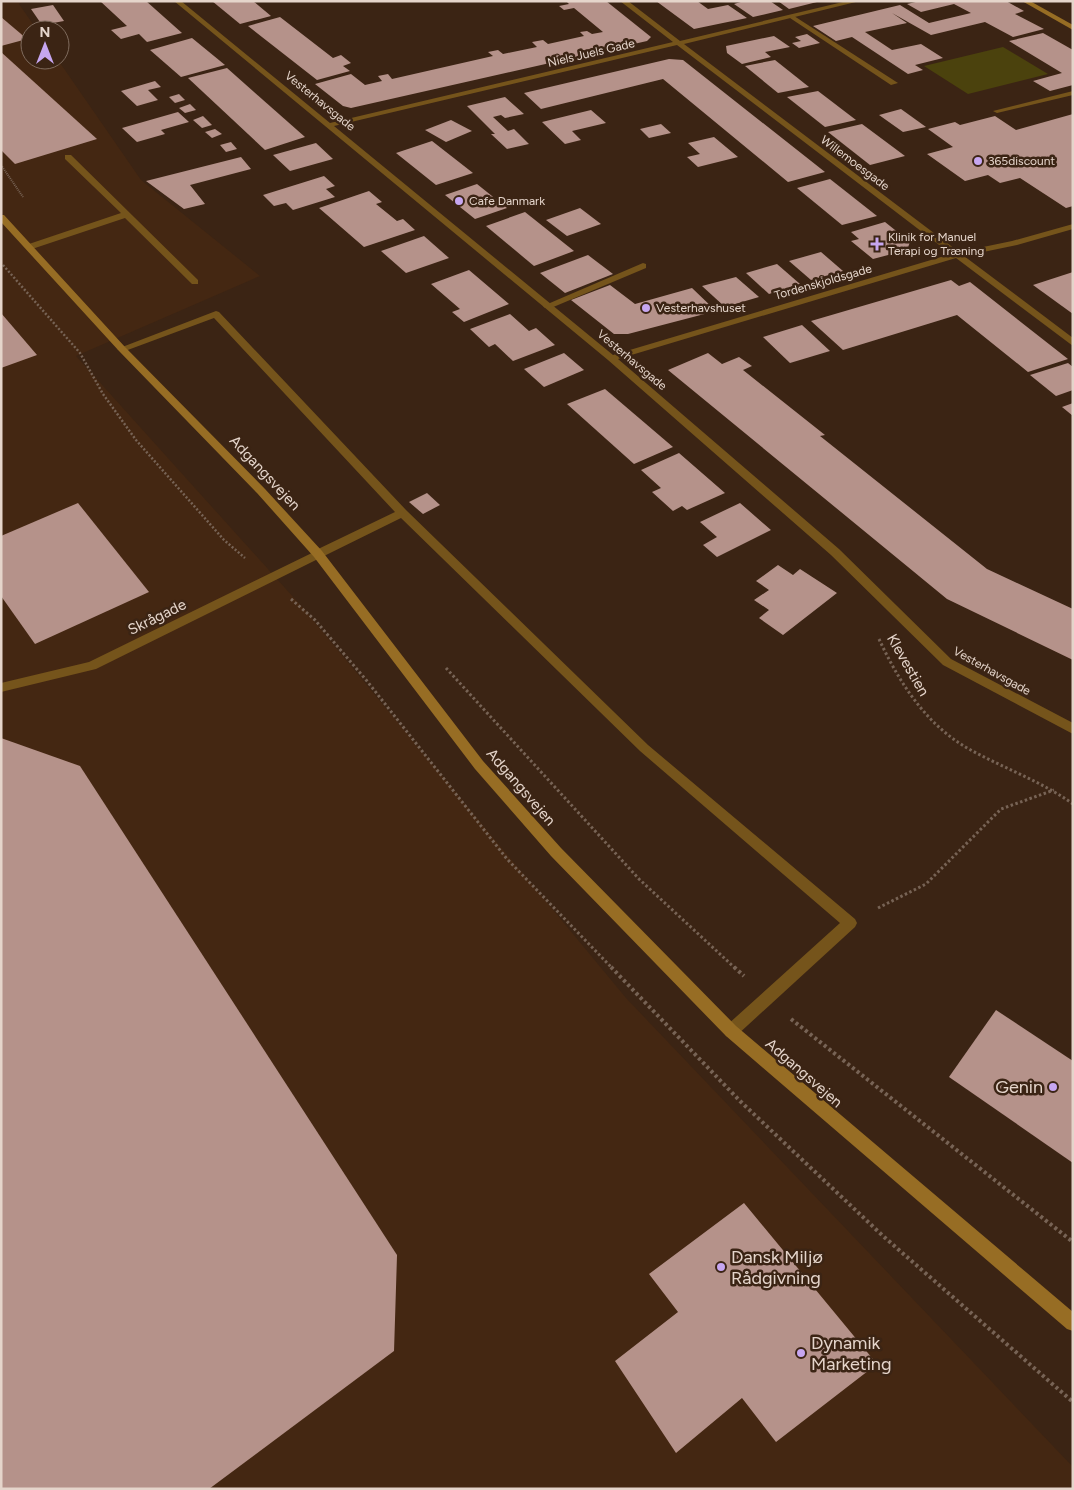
<svg xmlns="http://www.w3.org/2000/svg" width="1074" height="1490" viewBox="0 0 1074 1490" font-family="Figtree,sans-serif">
<style>
.built{fill:#442712}
.green{fill:#4b420d}
.building{fill:#b5928a}
.lines{fill:none;stroke-linecap:round;stroke-linejoin:round}
.path-far3{stroke:#776355;stroke-width:2;stroke-dasharray:1 1;stroke-linecap:butt}
.path-far2{stroke:#776355;stroke-width:2.5;stroke-dasharray:2 2;stroke-linecap:butt}
.path-far1{stroke:#776355;stroke-width:3;stroke-dasharray:2.5 2.5;stroke-linecap:butt}
.path{stroke:#776355;stroke-width:4;stroke-dasharray:3 3;stroke-linecap:butt}
.lane{fill:#75541b;fill-rule:evenodd}
.street{fill:#75541b;fill-rule:evenodd}
.secondary{fill:#976d24;fill-rule:evenodd}
.poi-dot{fill:#c6a6f0;stroke:#3b2414;stroke-width:2}
.labels{text-anchor:middle;dominant-baseline:central;stroke-width:5;stroke-linejoin:round;paint-order:stroke}
.far-street-label{font-size:12px;fill:#e5d5cb;stroke:#3b2414}
.far-poi-label{font-size:12px;fill:#e5d5cb;stroke:#3b2414;text-anchor:start}
.street-label{font-size:15px;fill:#e5d5cb;stroke:#3b2414}
.near-poi-label{font-size:18px;fill:#e5d5cb;stroke:#3b2414;text-anchor:start}
</style>
<rect width="100%" height="100%" fill="#3b2414"/>
<polygon class="built" points="1,1 23,1 19,4 37,30 30,30 30,60 58,60 141,180 260,276 76,356 303,608 626,998 1073,1467 1073,1489 1,1489"/>
<polygon class="green" points="1003,47 1048,74 968,94 924,66"/>
<g class="building">
<polygon points="100,1 146,1 182,33 147,42 139,34 121,39 111,30 127,26"/>
<polygon points="212,1 253,1 271,16 240,24"/>
<polygon points="566,1 606,1 651,37 647,41 351,108 343,106 315,84 351,74 365,85 382,81 378,76 388,74 392,79 493,56 488,52 498,50 503,54 537,47 532,42 543,40 548,44 584,36 580,32 587,31 592,34 603,32 574,8 564,10 559,6 569,4"/>
<polygon points="656,1 697,1 708,9 728,5 747,18 694,29"/>
<polygon points="744,1 770,1 783,10 753,17 734,4"/>
<polygon points="778,1 817,1 817,2 789,9"/>
<polygon points="920,1 1006,1 1024,11 1015,14 1044,29 1013,37 985,22 931,35 892,13 907,23 865,32 892,50 921,44 943,58 915,65 923,70 908,74 852,37 836,41 813,26 900,5 929,23 971,13 954,4 921,12 907,4"/>
<polygon points="53,5 64,21 42,25 31,9"/>
<polygon points="1,17 27,39 1,46"/>
<polygon points="280,17 333,58 341,55 351,63 343,66 350,71 317,80 248,26"/>
<polygon points="1043,33 1073,50 1073,85 1050,91 1033,81 1062,73 1009,41"/>
<polygon points="807,34 820,43 799,48 792,43 801,41 795,37"/>
<polygon points="774,36 790,47 765,52 771,57 742,64 727,53 726,46"/>
<polygon points="192,38 225,65 181,77 150,50"/>
<polygon points="1,52 97,139 15,164 1,150"/>
<polygon points="669,59 683,60 825,172 788,182 663,79 541,109 524,93"/>
<polygon points="775,60 809,87 778,93 745,66"/>
<polygon points="227,68 305,137 265,150 188,78"/>
<polygon points="155,81 161,87 148,90 158,100 137,106 121,91"/>
<polygon points="818,91 856,120 825,127 787,97"/>
<polygon points="179,94 185,100 175,103 169,97"/>
<polygon points="505,97 524,114 505,118 501,115 493,117 508,131 514,129 529,144 507,149 491,134 495,134 467,106"/>
<polygon points="190,104 196,110 185,113 179,108"/>
<polygon points="901,109 926,127 903,132 879,115"/>
<polygon points="591,110 606,123 572,131 581,140 565,144 542,122"/>
<polygon points="178,112 189,122 161,130 165,134 137,142 122,128"/>
<polygon points="1073,114 1073,206 1066,208 1020,178 1000,183 988,175 965,181 927,154 953,147 928,129 955,122 960,125 995,116 1016,130"/>
<polygon points="203,116 212,125 202,128 193,120"/>
<polygon points="451,120 472,131 446,142 425,130"/>
<polygon points="661,124 671,133 649,138 640,129"/>
<polygon points="862,124 905,156 870,165 828,132"/>
<polygon points="215,129 222,134 212,138 205,132"/>
<polygon points="714,137 738,157 698,167 687,157 700,154 688,143"/>
<polygon points="432,141 473,173 436,185 396,153"/>
<polygon points="231,142 237,149 226,152 220,145"/>
<polygon points="316,143 333,159 290,171 273,155"/>
<polygon points="241,157 251,169 190,185 205,204 184,209 146,181"/>
<polygon points="324,176 335,186 326,189 335,197 293,210 286,203 274,206 263,195"/>
<polygon points="830,179 877,216 842,225 797,188"/>
<polygon points="477,184 507,208 475,219 445,195"/>
<polygon points="369,191 382,202 376,204 397,221 403,219 415,230 364,247 319,208"/>
<polygon points="580,208 601,224 567,236 546,220"/>
<polygon points="525,212 574,251 534,266 486,226"/>
<polygon points="885,222 910,242 907,250 873,259 851,241 859,239 851,232"/>
<polygon points="424,236 449,258 406,273 381,251"/>
<polygon points="821,252 843,271 811,280 789,261"/>
<polygon points="588,255 613,274 565,293 540,273"/>
<polygon points="777,264 800,284 769,294 746,273"/>
<polygon points="469,270 509,304 464,322 452,312 460,309 431,284"/>
<polygon points="1073,272 1073,314 1033,285"/>
<polygon points="736,277 759,297 725,307 702,286"/>
<polygon points="951,280 959,286 970,282 1068,359 1028,372 957,315 843,350 811,321"/>
<polygon points="610,285 635,304 692,288 716,311 628,334 614,334 571,300"/>
<polygon points="1,313 37,355 1,368"/>
<polygon points="510,314 529,331 536,328 555,345 513,361 495,344 489,347 470,329"/>
<polygon points="802,325 830,351 790,363 763,337"/>
<polygon points="564,353 584,370 544,387 524,369"/>
<polygon points="708,353 722,364 739,357 752,366 743,370 825,435 820,436 987,569 1073,609 1073,660 947,599 668,370"/>
<polygon points="1068,363 1073,367 1073,390 1056,396 1030,375"/>
<polygon points="605,389 673,447 634,464 567,404"/>
<polygon points="1073,403 1073,416 1062,407"/>
<polygon points="679,453 725,493 687,510 682,506 673,511 652,492 661,488 641,470"/>
<polygon points="427,493 440,505 423,514 409,502"/>
<polygon points="78,503 149,592 35,644 1,596 1,536"/>
<polygon points="740,503 771,530 717,557 703,545 717,537 700,522"/>
<polygon points="778,565 793,575 800,569 837,593 783,635 759,618 769,610 754,600 769,590 756,581"/>
<polygon points="1,738 80,766 397,1255 394,1351 209,1489 1,1489"/>
<polygon points="996,1010 1073,1061 1073,1163 949,1077"/>
<polygon points="744,1203 877,1364 776,1442 742,1398 676,1453 615,1361 678,1312 649,1274"/>
</g>
<g class="lines">
<polyline class="path-far3" points="1,165 23,197"/>
<polyline class="path-far2" points="3,265 80,353 103,394 136,440 224,540 245,558"/>
<g class="path-far1">
<polyline points="291,599 315,620 367,681 507,859 612,968"/>
<path d="M879,639c20,43 47,86 90,110 34,19 72,32 104,55"/>
<polyline points="446,668 639,879 735,968"/>
<polyline points="878,908 926,884 1001,809 1054,790"/>
</g>
<g class="path">
<polyline points="611,967 740,1101 883,1236 1073,1402"/>
<polyline points="734,967 744,976"/>
<polyline points="791,1019 1073,1242"/>
</g>
<g class="lane">
<polygon points="790,16 794,16 898,83 891,85 790,18"/>
<polygon points="1073,91 1073,95 997,113 993,111"/>
<polygon points="65,155 71,155 198,280 198,284 192,284 125,218 32,249 26,249 26,245 121,213 65,159"/>
<polygon points="643,263 646,264 646,268 551,308 545,308 543,306"/>
<polygon points="216,311 219,312 406,510 648,745 855,919 857,923 855,927 736,1036 731,1038 726,1036 724,1031 726,1026 840,923 640,751 401,518 322,557 314,557 312,554 314,551 395,512 214,318 125,351 122,352 117,349"/>
</g>
<g class="street">
<path d="M174,1h7l149,122 343,-81 -53,-41h8l52,40 167,-40h13l-176,43 275,208 53,-11 61,-17v5l-56,16 -53,11 109,82v8l-117,-88 -338,101 221,190 112,110 122,64v11l-130,-69 -112,-110 -223,-195zM677,45l274,209 -338,101 -279,-229z"/>
<polygon points="318,550 324,554 322,557 96,669 1,692 1,683 89,662"/>
</g>
<g class="secondary">
<polygon points="1022,1 1030,1 1073,25 1073,30"/>
<polygon points="1,215 4,215 125,347 265,489 322,551 483,761 561,848 736,1026 1073,1312 1073,1331 1067,1329 726,1036 551,856 475,769 314,557 257,493 119,351 1,222"/>
</g>
</g>
<g class="poi-dot">
<circle cx="978" cy="161" r="5"/>
<circle cx="459" cy="201" r="5"/>
<path d="M874.5 236.5h5v5h5v5h-5v5h-5v-5h-5v-5h5z"/>
<circle cx="646" cy="308" r="5"/>
<circle cx="1053" cy="1087" r="5"/>
<circle cx="721" cy="1267" r="5"/>
<circle cx="801" cy="1353" r="5"/>
</g>
<g class="labels">
<g class="far-street-label">
<text transform="translate(591 53) rotate(-13)">Niels Juels Gade</text>
<text transform="translate(320 101) rotate(39)">Vesterhavsgade</text>
<text transform="translate(855 163) rotate(37)">Willemoesgade</text>
<text transform="translate(823 282) rotate(-16)">Tordenskjoldsgade</text>
<text transform="translate(632 360) rotate(40)">Vesterhavsgade</text>
<text transform="translate(992 671) rotate(29)">Vesterhavsgade</text>
</g>
<g class="far-poi-label">
<text x="988" y="161">365discount</text>
<text x="469" y="201">Cafe Danmark</text>
<text x="888" y="237">Klinik for Manuel<tspan x="888" dy="14">Terapi og Træning</tspan></text>
<text x="656" y="308">Vesterhavshuset</text>
</g>
<g class="street-label">
<text transform="translate(265 473) rotate(47)">Adgangsvejen</text>
<text transform="translate(157 617) rotate(-26)">Skrågade</text>
<text transform="translate(908 665) rotate(60)">Klevestien</text>
<text transform="translate(521 787) rotate(49)">Adgangsvejen</text>
<text transform="translate(804 1073) rotate(41)">Adgangsvejen</text>
</g>
<g class="near-poi-label">
<text x="1043" y="1087" text-anchor="end">Genin</text>
<text x="731" y="1257">Dansk Miljø<tspan x="731" dy="21">Rådgivning</tspan></text>
<text x="811" y="1343">Dynamik<tspan x="811" dy="21">Marketing</tspan></text>
</g>
</g>
<rect width="1074" height="1490" fill="none" stroke="#e5d5cb" stroke-width="5"/>
<g transform="translate(45 45)"><circle r="24" fill="#3b2414" stroke="#7f6b5d"/>
<path d="M0-4L9 19L0 12L-9 19Z" fill="#c6a6f0"/>
<text y="-8" font-size="14" font-weight="bold" text-anchor="middle" fill="#e5d5cb">N</text>
</g>
</svg>
